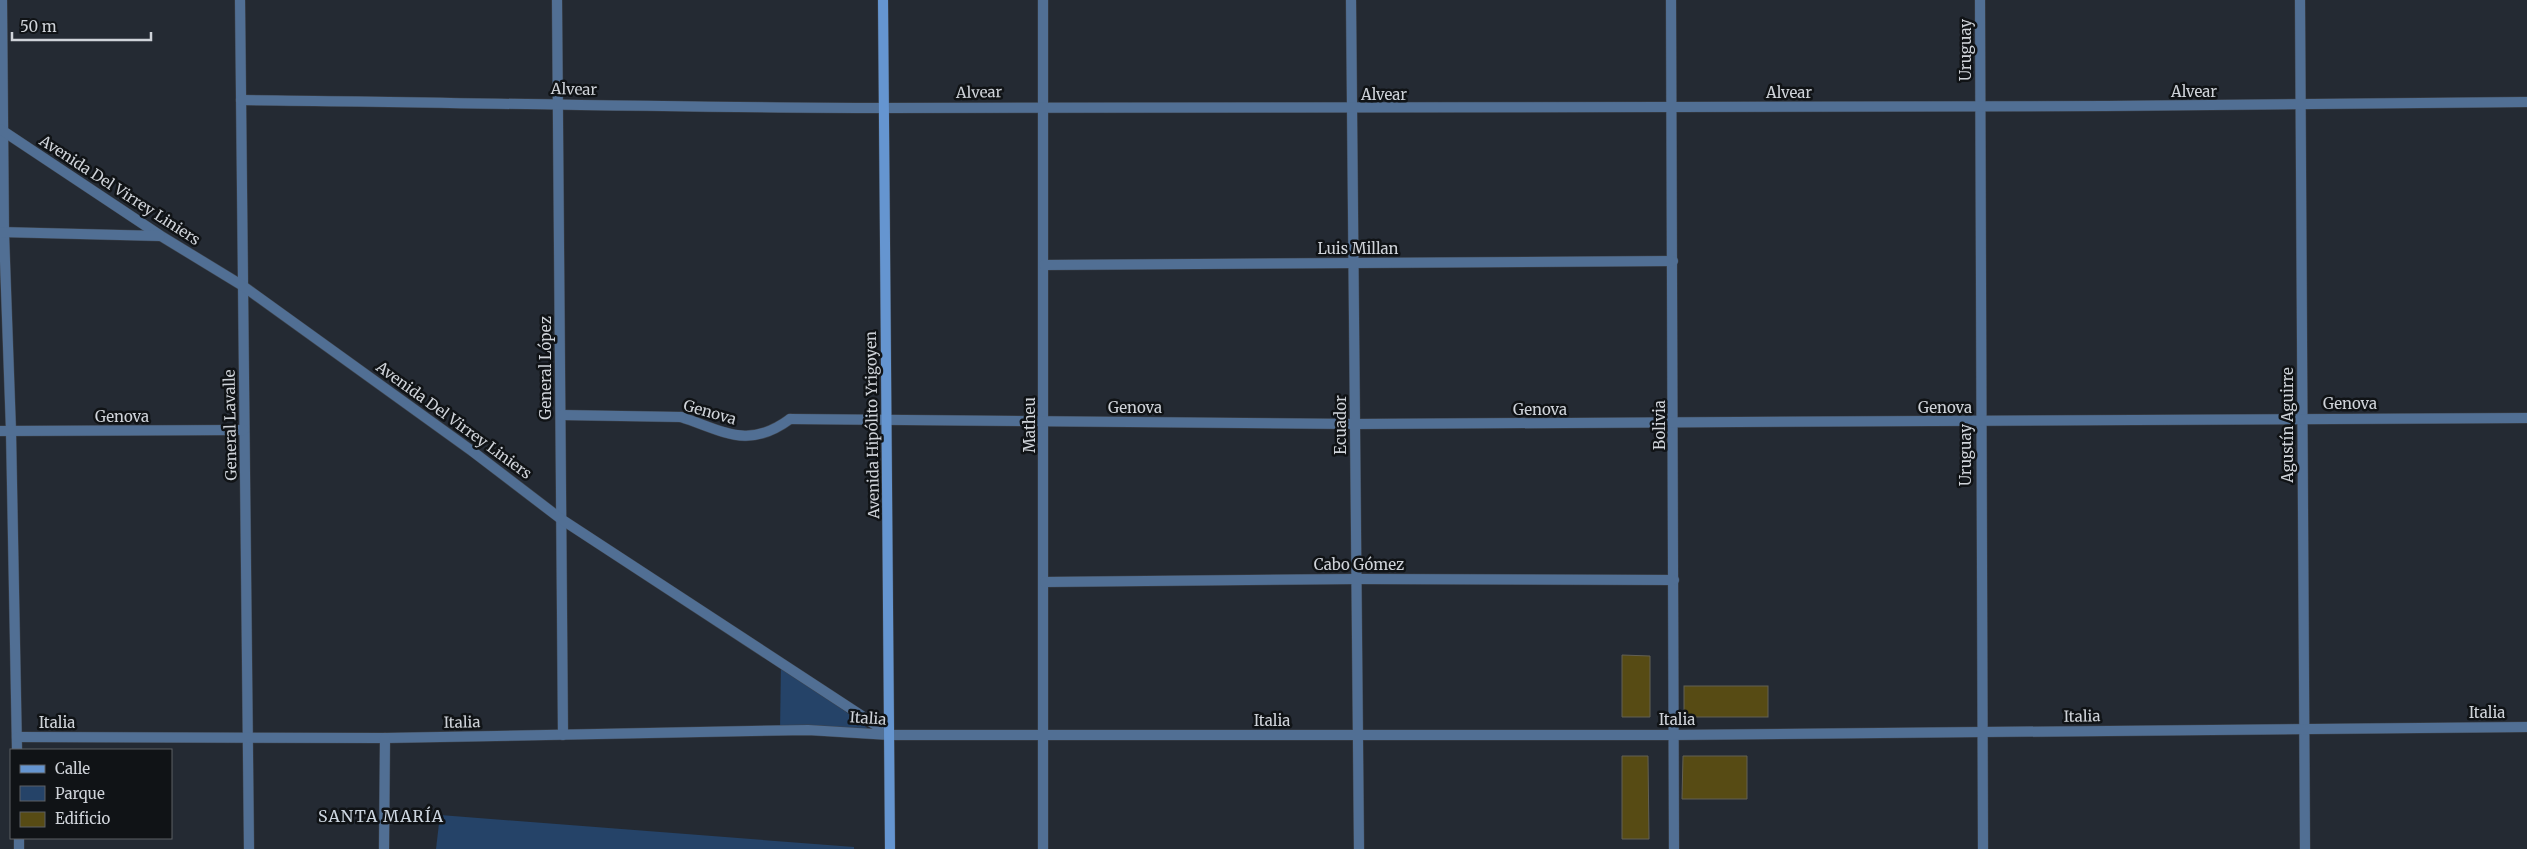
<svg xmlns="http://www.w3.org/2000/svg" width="2527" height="849" viewBox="0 0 2527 849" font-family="Merriweather,serif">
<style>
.green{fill:#254368}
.building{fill:#574b14;stroke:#626055}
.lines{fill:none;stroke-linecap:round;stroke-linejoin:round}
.lane-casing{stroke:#3f454e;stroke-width:11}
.street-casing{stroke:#3f454e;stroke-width:11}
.secondary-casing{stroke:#3f454e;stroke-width:11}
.lane{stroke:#516f94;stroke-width:10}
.street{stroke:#516f94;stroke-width:10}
.secondary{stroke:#6595d0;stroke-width:10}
.labels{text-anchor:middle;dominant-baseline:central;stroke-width:5;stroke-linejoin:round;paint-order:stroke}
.street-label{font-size:15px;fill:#cfd3d9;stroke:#101316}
.neighbourhood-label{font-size:16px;letter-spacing:1px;fill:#cdd6e0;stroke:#101316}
</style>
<rect width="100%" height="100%" fill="#242a33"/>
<g class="green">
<polygon points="781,663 874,733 780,731"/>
<polygon points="440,815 854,847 854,849 436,849"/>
</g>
<g class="building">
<polygon points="1622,655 1650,656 1650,717 1622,717"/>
<rect x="1684" y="686" width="84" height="31"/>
<polygon points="1622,756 1648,756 1649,839 1622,839"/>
<polygon points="1683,756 1747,756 1747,799 1682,799"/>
</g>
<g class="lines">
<defs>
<path id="lane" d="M681,417c43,14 67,33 109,2"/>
<g id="street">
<polyline points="2,0 4,233 11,431 17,750"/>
<polyline points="240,0 249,849"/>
<polyline points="557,0 563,735"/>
<polyline points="1043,0 1043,849"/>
<polyline points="1351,0 1359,849"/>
<polyline points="1671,0 1674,849"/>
<polyline points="1980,0 1983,849"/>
<polyline points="2300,0 2305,849"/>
<path d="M241,100c214,2 429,8 643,8 265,1 529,-2 793,-1 283,0 567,-1 850,-5"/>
<polyline points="0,129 161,236 243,286 472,451 561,519 888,733"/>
<polyline points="0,232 160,236"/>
<polyline points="1044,265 1673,261"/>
<polyline points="561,415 681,417"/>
<polyline points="790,419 1355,424 2527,418"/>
<polyline points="0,431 244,430"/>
<polyline points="1045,582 1356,579 1674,580"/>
<polyline points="17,737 385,738 808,730 890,735 1673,735 2527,727"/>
<polyline points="19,838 19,849"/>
<polyline points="384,849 385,738"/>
</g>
<polyline id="secondary" points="883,0 890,849"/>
</defs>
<use href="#lane" class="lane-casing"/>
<use href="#street" class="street-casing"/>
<use href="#secondary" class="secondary-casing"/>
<use href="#lane" class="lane"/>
<use href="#street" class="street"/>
<use href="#secondary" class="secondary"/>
</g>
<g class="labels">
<g class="street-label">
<text transform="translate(1965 50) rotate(-90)">Uruguay</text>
<text transform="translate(574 89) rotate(1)">Alvear</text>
<text x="2194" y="91">Alvear</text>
<text transform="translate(979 92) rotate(-1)">Alvear</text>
<text x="1789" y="92">Alvear</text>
<text x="1384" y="94">Alvear</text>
<text transform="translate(120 190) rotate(33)">Avenida Del Virrey Liniers</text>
<text x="1358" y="248">Luis Millan</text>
<text transform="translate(545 368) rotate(-90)">General López</text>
<text x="2350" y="403">Genova</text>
<text x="1135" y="407">Genova</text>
<text x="1945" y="407">Genova</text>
<text x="1540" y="409">Genova</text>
<text transform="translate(710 412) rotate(16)">Genova</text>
<text x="122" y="416">Genova</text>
<text transform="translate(454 420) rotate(36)">Avenida Del Virrey Liniers</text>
<text transform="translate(230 425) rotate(-91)">General Lavalle</text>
<text transform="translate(872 425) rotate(-91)">Avenida Hipólito Yrigoyen</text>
<text transform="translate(1029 425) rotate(-90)">Matheu</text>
<text transform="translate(1340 425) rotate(-90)">Ecuador</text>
<text transform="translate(1659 425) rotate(-90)">Bolivia</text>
<text transform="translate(2287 425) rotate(-90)">Agustín Aguirre</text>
<text transform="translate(1965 455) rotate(-90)">Uruguay</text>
<text x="1359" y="564">Cabo Gómez</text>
<text x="2487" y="712">Italia</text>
<text transform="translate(2082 716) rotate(-1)">Italia</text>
<text transform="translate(868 718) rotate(4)">Italia</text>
<text x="1677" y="719">Italia</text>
<text x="1272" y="720">Italia</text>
<text x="57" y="722">Italia</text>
<text transform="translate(462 722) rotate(-1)">Italia</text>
</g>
<g class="neighbourhood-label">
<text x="381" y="816">SANTA MARÍA</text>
</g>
</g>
<rect x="10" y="749" width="162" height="90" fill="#101316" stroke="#5c6064"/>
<rect x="20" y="765" width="25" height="8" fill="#6595d0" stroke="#5c6064"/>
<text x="55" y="774" font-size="15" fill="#cfd3d9">Calle</text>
<rect x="20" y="786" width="25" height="15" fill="#254368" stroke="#5c6064"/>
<text x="55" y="799" font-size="15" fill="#cfd3d9">Parque</text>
<rect x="20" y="812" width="25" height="15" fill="#574b14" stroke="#5c6064"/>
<text x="55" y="824" font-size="15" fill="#cfd3d9">Edificio</text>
<path d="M12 32v8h139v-8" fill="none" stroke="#cfd3d9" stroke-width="2.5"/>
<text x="20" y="32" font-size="15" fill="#cfd3d9" stroke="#101316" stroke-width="4" paint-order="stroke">50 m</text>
</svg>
